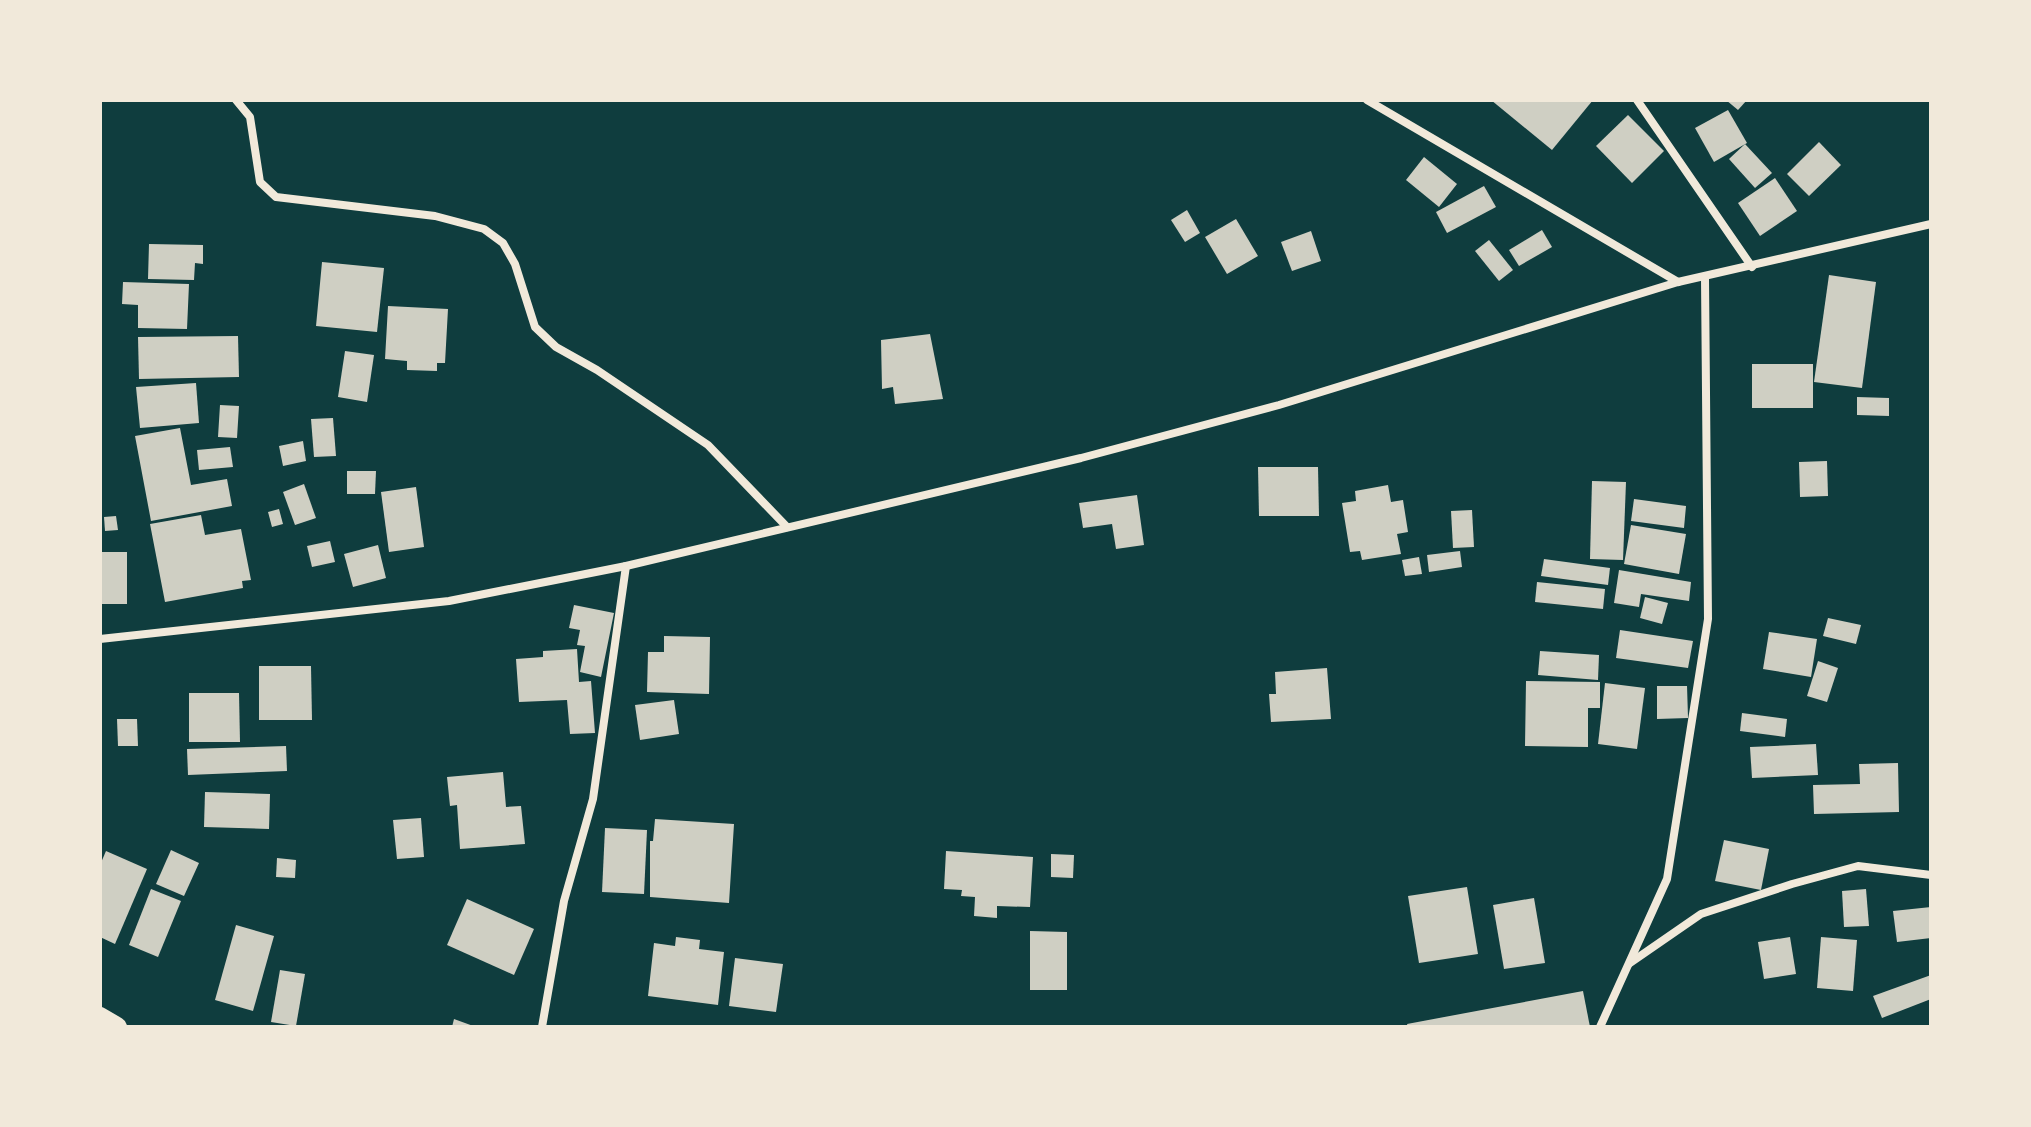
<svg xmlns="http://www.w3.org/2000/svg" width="2031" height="1127" viewBox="0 0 2031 1127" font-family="Mulish,sans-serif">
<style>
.building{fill:#cfcfc3}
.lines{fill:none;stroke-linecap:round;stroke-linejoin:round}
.minor{stroke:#f1e9da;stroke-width:8}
.primary{stroke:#f1e9da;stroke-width:20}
</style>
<rect width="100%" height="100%" fill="#0f3d3e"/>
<g class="building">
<polygon points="1491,100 1593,100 1552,150"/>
<polygon points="1726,100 1747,100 1738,110"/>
<polygon points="1728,110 1747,143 1714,162 1695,128"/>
<polygon points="1628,115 1664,151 1632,183 1596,146"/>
<polygon points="1819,142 1841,165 1809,196 1787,174"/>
<polygon points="1745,144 1772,173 1755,188 1729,159"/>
<polygon points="1424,157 1457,184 1439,207 1406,180"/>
<polygon points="1775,178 1797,211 1760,236 1738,203"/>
<polygon points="1484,186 1496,207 1447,233 1436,212"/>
<polygon points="1187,210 1200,233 1185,242 1171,220"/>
<polygon points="1236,219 1258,256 1227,274 1205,237"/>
<polygon points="1542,230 1552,247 1519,266 1509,250"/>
<polygon points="1311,231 1321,261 1292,271 1281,242"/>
<polygon points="1489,240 1513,270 1499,281 1475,251"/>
<polygon points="149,244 203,245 203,264 195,263 194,280 148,279"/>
<polygon points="322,262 384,268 377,332 316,326"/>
<polygon points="1829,275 1876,282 1862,388 1814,382"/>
<polygon points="123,282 189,284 187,329 138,328 138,305 122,304"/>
<polygon points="388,306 448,309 445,363 437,363 437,371 407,370 407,361 385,359"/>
<polygon points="930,334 943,399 895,404 893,387 882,389 881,340"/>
<polygon points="238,336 239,377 139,379 138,337"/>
<polygon points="345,351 374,355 367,402 338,397"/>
<rect x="1752" y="364" width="61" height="44"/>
<polygon points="196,383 199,423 140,428 136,387"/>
<polygon points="1857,397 1889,398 1889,416 1857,415"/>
<polygon points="220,405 239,406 237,438 218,437"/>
<polygon points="333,418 336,456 314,457 311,419"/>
<polygon points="180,428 191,485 227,479 232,506 151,521 135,436"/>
<polygon points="303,441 306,461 283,466 279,446"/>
<polygon points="230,447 233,467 199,470 197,450"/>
<polygon points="1827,461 1828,496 1800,497 1799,462"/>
<polygon points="1258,467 1318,467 1319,516 1259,516"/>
<polygon points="347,471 376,471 375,494 347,494"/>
<polygon points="1592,481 1626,482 1623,560 1590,559"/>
<polygon points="304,484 316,518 295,525 283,492"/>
<polygon points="1388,485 1391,502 1403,500 1408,532 1397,534 1401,554 1362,560 1360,551 1350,552 1342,503 1356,501 1355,491"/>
<polygon points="416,487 424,547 389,552 381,492"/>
<polygon points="1137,495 1144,545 1116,549 1112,524 1083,528 1079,503"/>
<polygon points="1634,499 1686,506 1684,528 1631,521"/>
<polygon points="279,509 283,524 272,527 268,512"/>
<polygon points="1472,510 1474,547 1453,548 1451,511"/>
<polygon points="201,515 205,535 241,529 251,580 242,581 243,588 165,602 150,524"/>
<polygon points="116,516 118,530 105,531 104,517"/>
<polygon points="1631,525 1686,534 1679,574 1624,564"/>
<polygon points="330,541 335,562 312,567 307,546"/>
<polygon points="378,545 386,578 353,587 344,554"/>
<polygon points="1460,551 1462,567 1429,572 1427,555"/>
<rect x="102" y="552" width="25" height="52"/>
<polygon points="1419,557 1422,574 1405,576 1402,560"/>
<polygon points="1544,559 1610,568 1608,585 1541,576"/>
<polygon points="1619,570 1691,582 1689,601 1641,594 1639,607 1614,603"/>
<polygon points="1537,582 1605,589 1603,609 1535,602"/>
<polygon points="1645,597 1668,603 1662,624 1640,618"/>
<polygon points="574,605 614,613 601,677 580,672 585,646 577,645 580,630 569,628"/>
<polygon points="1828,618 1861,625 1856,644 1823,636"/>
<polygon points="1620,630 1693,641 1688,668 1616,658"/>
<polygon points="1769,632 1817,639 1811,677 1763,669"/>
<polygon points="664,636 710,637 709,694 647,692 648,652 664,652"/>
<polygon points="577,649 579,682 591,681 595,733 570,734 567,700 519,702 516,659 543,657 543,651"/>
<polygon points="1540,651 1599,655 1598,680 1538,675"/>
<polygon points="1818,661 1838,668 1827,702 1807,696"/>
<polygon points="259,666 311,666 312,720 259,720"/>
<polygon points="1327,668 1331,719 1271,722 1269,694 1276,694 1275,672"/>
<polygon points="1526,681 1600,682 1600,708 1588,708 1588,747 1525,746"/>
<polygon points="1605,683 1645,688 1637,749 1598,744"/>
<polygon points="1657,686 1687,686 1688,718 1657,719"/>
<polygon points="189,693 239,693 240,742 189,742"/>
<polygon points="674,700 679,734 640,740 635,705"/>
<polygon points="1742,713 1787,719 1785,737 1740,731"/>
<polygon points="117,719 137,719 138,746 118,746"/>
<polygon points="1816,744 1818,775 1752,778 1750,747"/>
<polygon points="286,746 287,771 188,775 187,749"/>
<polygon points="1898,763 1899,812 1814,814 1813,785 1860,784 1859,764"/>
<polygon points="503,772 506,807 521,806 525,844 460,849 457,805 450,806 447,777"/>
<polygon points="205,792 270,794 269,829 204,827"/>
<polygon points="421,818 424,857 397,859 393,820"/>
<polygon points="655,819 734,824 729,903 650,897 650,841 653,841"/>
<polygon points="605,828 647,830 644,894 602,892"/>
<polygon points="1724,840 1769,849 1761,890 1715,881"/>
<polygon points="171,850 199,863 184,896 156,884"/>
<polygon points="106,851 147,869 115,944 100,937 100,865"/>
<polygon points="946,851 1033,857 1030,907 997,906 997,918 974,916 975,897 961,896 962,890 944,889"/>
<polygon points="1051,854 1074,855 1073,878 1051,877"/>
<polygon points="277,858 296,860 295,878 276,877"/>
<polygon points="1467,887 1478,954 1419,963 1408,896"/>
<polygon points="151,889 181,901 158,957 129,945"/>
<polygon points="1866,889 1869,926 1844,927 1842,891"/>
<polygon points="1534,898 1545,963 1504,969 1493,905"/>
<polygon points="467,899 534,929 514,975 447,945"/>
<polygon points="1931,907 1931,938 1897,942 1893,911"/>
<polygon points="236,925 274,936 253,1011 215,1000"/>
<polygon points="1030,931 1067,932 1067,990 1030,990"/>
<polygon points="676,937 700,940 699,949 724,952 718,1005 648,996 654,943 675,946"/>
<polygon points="1790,937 1796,974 1764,979 1758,942"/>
<polygon points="1821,937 1857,940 1853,991 1817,988"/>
<polygon points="735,958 783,964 776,1012 729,1006"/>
<polygon points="280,970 305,974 296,1026 271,1022"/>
<polygon points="1931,975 1931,999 1882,1018 1873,996"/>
<polygon points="1583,991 1590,1027 1408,1027 1407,1024"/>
<polygon points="454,1019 476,1027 452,1027"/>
</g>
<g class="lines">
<g class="minor">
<polyline points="236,100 250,117 260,182 276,197 435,216 484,229 503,243 515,264 535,327 556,347 597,370 708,445 787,527"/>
<polyline points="1367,100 1678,282"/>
<polyline points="1637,100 1752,267"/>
<polyline points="100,639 449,601 626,566 1081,458 1279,405 1678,282 1931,224"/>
<polyline points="1630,963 1701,914 1792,884 1858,866 1931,875"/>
<polyline points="542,1027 564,901 593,799 626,566"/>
<polyline points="1600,1027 1667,879 1708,619 1705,278"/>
</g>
<polyline class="primary" points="100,1017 117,1027"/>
</g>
<rect width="2031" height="1127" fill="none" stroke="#f1e9da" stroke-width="204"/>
</svg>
